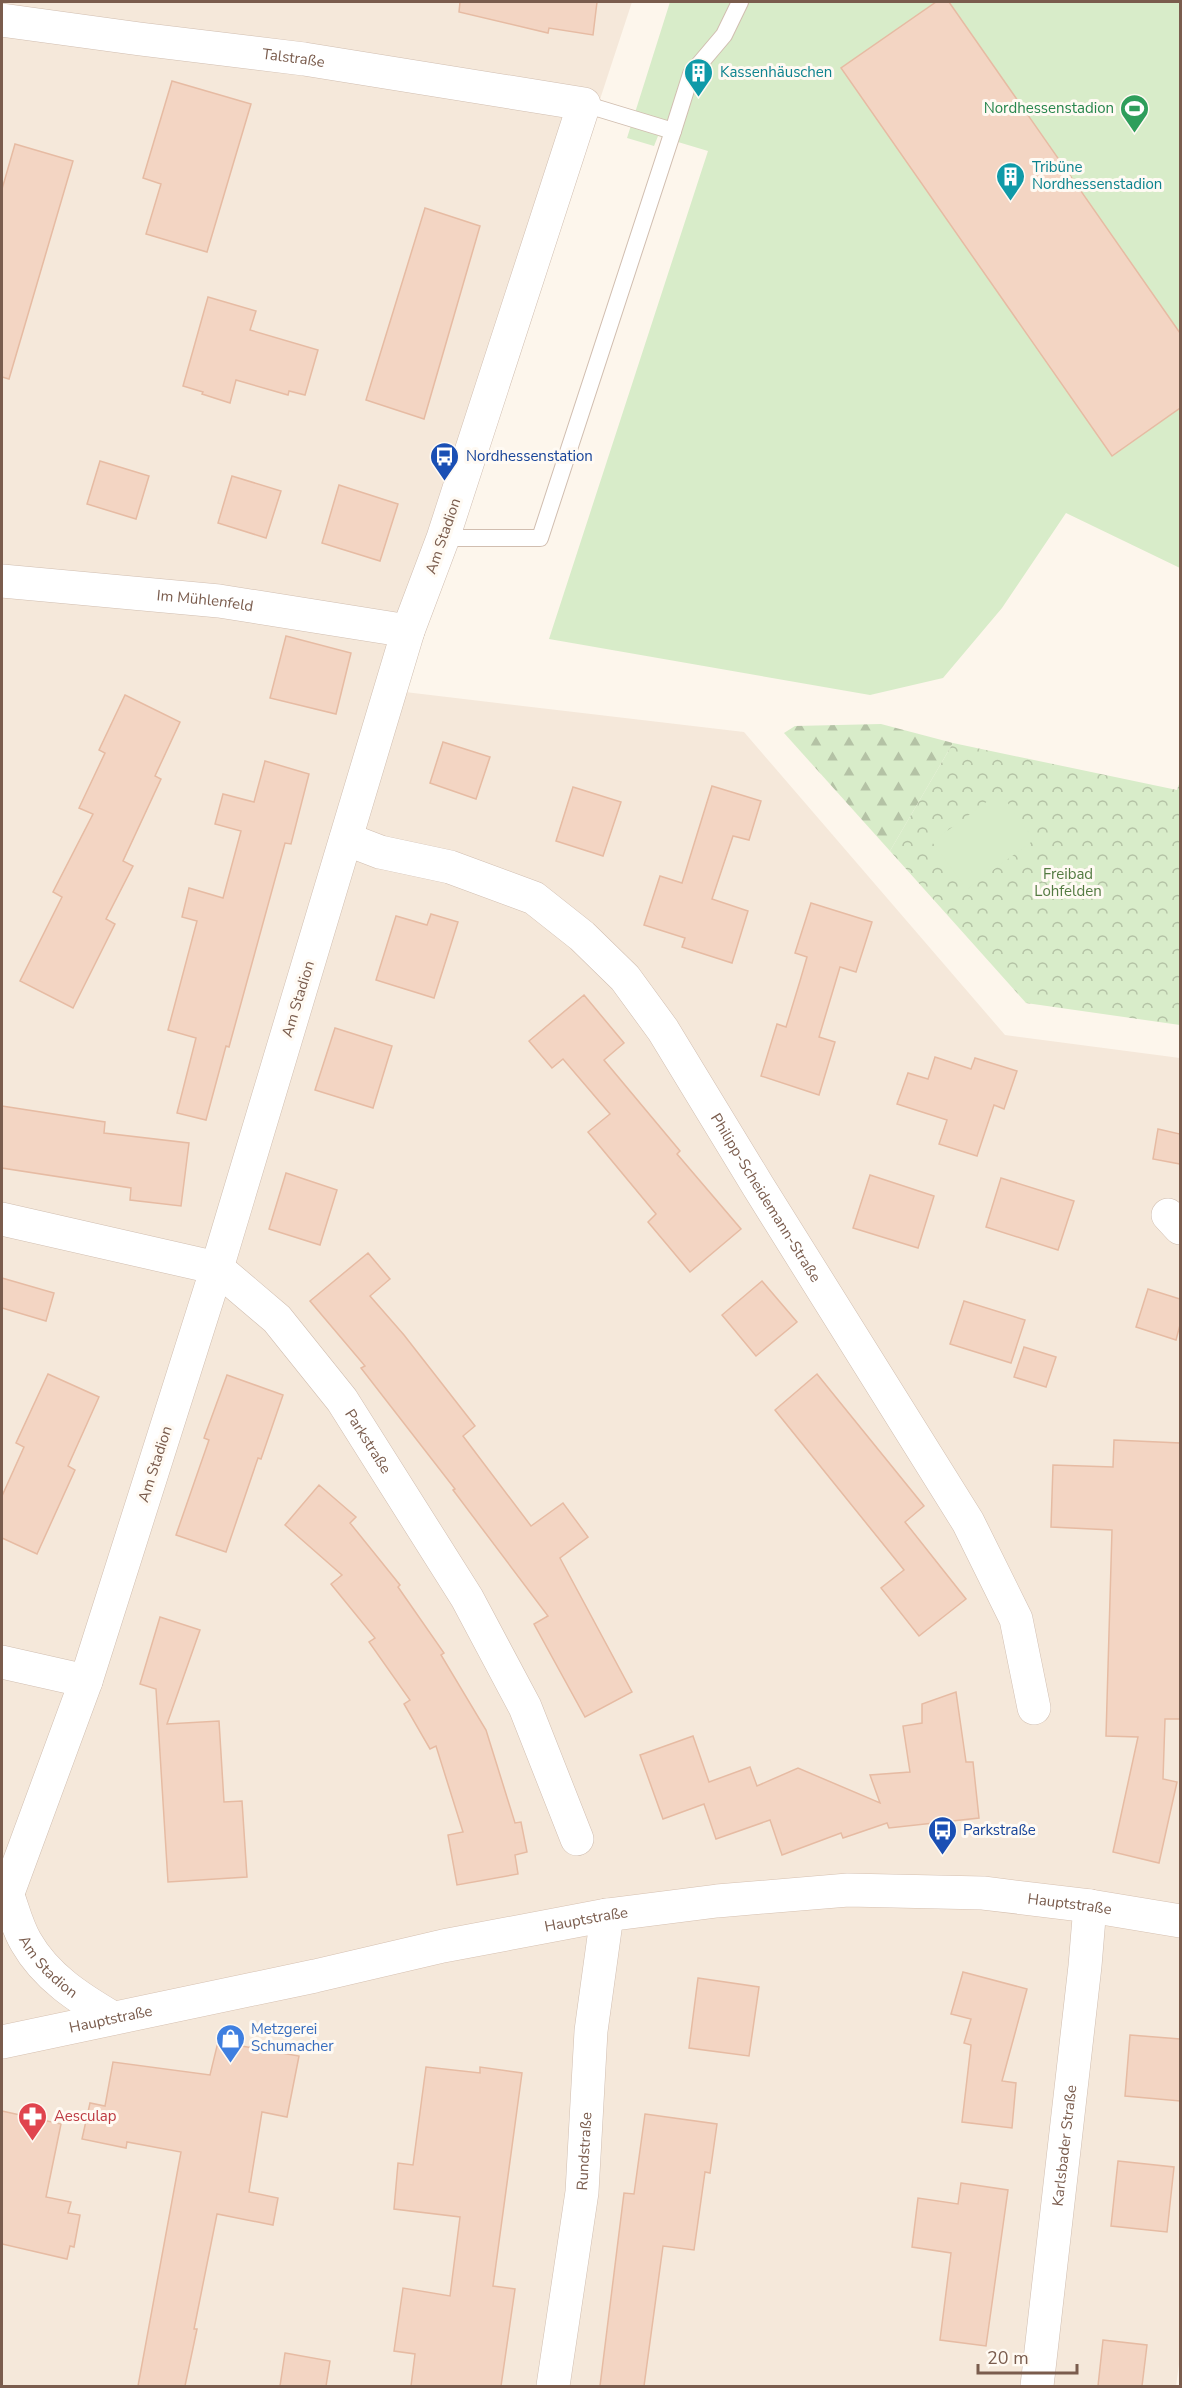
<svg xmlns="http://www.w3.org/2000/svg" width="1182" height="2388" viewBox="0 0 1182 2388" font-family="'Nunito Sans',sans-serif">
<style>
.residential{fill:#f5e8da}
.forest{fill:url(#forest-firs)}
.park{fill:url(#park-crowns)}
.garden{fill:#d8ecc9}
.building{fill:#f3d5c3;stroke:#e6bba3;stroke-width:1.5}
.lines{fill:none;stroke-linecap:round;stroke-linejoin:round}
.service-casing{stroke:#d1beb0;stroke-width:18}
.minor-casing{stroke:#d1beb0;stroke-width:34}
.secondary-casing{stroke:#d6c0b0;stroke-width:34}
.service{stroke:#fff;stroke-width:16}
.minor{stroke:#fff;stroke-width:33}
.secondary{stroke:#fff;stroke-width:33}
.labels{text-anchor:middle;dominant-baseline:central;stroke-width:6;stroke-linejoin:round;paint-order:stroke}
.street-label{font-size:15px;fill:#7a5c4d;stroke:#fffaf3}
.culture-label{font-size:15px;fill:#0d838f;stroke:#fffaf3;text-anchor:start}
.leisure-label{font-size:15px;fill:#27864d;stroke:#fffaf3;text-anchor:end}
.transit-label{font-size:15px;fill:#164399;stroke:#fffaf3;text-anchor:start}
.park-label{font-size:15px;fill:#537a41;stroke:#fffaf3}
.shop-label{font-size:15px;fill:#366cbe;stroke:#fffaf3;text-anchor:start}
.health-label{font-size:15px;fill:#be3a42;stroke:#fffaf3;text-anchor:start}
</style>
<defs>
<pattern id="forest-firs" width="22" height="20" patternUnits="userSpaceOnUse" patternTransform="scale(1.5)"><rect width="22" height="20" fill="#d8ecc9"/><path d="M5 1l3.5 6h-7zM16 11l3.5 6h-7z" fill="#b4c2a5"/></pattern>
<pattern id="park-crowns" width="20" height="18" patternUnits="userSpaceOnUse" patternTransform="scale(1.5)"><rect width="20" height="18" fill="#d8ecc9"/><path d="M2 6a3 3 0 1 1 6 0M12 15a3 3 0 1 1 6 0" fill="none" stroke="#b4c2a5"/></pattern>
</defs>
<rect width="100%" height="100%" fill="#fdf6ec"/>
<polygon class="residential" points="2,2 632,2 405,692 744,732 1005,1035 1180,1058 1180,2357 1176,2386 2,2386"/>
<polygon class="forest" points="881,724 953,743 890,851 784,733 795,726"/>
<polygon class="park" points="953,743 1177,790 1180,781 1180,1025 1026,1003 890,851"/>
<g class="garden">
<polygon points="670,2 1180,2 1180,568 1066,513 1002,608 943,678 870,695 549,639 708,151 658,136 654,146 627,138"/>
<polygon points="1000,792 1034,840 967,889 932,842"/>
</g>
<g class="building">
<polygon points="460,2 597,2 593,35 549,28 548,33 459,12"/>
<polygon points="936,2 949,2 1180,333 1180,408 1112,456 841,68"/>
<polygon points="172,81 251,104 207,252 146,234 161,184 143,178"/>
<polygon points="15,144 73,161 9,379 2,377 2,189"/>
<polygon points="425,208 480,226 424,419 366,400"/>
<polygon points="208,297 256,311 250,330 318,350 305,395 289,391 288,395 236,380 230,403 202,394 203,392 183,386"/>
<polygon points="100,461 149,476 136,519 87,504"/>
<polygon points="232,476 281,491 266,538 218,523"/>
<polygon points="339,485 398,504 380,561 322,543"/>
<polygon points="286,636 351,653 336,714 270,698"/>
<polygon points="125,695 180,722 155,776 161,779 123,861 133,866 106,919 115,924 73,1008 20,981 62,897 53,892 93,814 79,808 105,753 99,750"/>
<polygon points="443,742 490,757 476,799 430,783"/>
<polygon points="265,761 309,774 291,844 285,843 229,1047 226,1046 206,1120 177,1113 196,1038 168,1030 197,921 182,917 189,888 223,898 241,831 215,824 223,794 254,802"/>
<polygon points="712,786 761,801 749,840 733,836 712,899 748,911 732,963 682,947 685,938 644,925 660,876 682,883"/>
<polygon points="573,787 621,802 603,856 556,841"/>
<polygon points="811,903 872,922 856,972 840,967 819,1037 835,1042 819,1095 761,1076 777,1024 786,1027 800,981 807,957 795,953"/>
<polygon points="431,914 458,922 434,998 376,980 396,916 427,925"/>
<polygon points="584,995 624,1043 604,1060 680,1151 677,1154 741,1229 690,1272 648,1222 656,1214 588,1132 610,1114 563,1059 552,1068 529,1041"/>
<polygon points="335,1028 392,1046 373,1108 315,1090"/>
<polygon points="935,1057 971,1069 975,1058 1017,1071 1004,1109 994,1105 977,1156 939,1144 947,1120 897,1104 908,1073 928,1079"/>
<polygon points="2,1106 105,1122 104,1133 189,1143 181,1206 130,1200 131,1188 2,1168"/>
<polygon points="1158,1129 1180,1134 1180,1164 1153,1159"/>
<polygon points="286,1173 337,1190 320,1245 269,1229"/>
<polygon points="870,1175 934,1196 918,1248 853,1228"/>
<polygon points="1001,1178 1074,1201 1058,1250 986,1227"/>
<polygon points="368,1253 390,1279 370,1296 404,1335 475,1426 463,1436 531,1526 563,1503 588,1537 560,1558 632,1692 585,1717 534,1624 548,1616 453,1490 455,1489 361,1368 365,1366 310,1301"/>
<polygon points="2,1278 54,1293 46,1321 2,1308"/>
<polygon points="762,1281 797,1322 756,1356 722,1315"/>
<polygon points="1148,1289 1180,1299 1180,1325 1176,1340 1136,1327"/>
<polygon points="964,1301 1025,1320 1011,1363 950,1344"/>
<polygon points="1024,1347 1056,1357 1046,1387 1014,1377"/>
<polygon points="48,1374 99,1397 68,1466 75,1470 37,1554 2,1538 2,1496 24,1447 16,1443"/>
<polygon points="817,1374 924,1506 905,1522 966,1599 919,1636 881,1588 904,1570 775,1410"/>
<polygon points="227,1375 283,1395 261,1459 258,1458 226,1552 176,1535 209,1440 204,1438"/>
<polygon points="1114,1440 1180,1443 1180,1719 1165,1719 1163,1779 1177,1782 1159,1863 1113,1852 1138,1737 1106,1736 1112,1530 1051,1527 1053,1465 1113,1467"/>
<polygon points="319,1485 356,1517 350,1523 400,1585 398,1587 444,1653 441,1655 486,1730 515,1823 521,1822 527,1852 515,1855 518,1874 457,1885 448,1835 463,1832 436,1746 430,1749 404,1704 410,1700 369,1642 375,1638 331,1584 342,1575 285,1525"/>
<polygon points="160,1617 200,1630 167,1724 219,1721 224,1802 242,1801 247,1877 168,1882 156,1689 140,1684"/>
<polygon points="956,1692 966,1762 973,1762 979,1818 889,1828 887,1823 843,1838 841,1833 782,1855 770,1820 716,1839 704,1804 663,1819 640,1755 693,1736 709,1782 750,1767 757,1786 798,1768 880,1803 870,1775 910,1772 903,1726 922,1723 922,1704"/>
<polygon points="963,1972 1027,1989 1002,2081 1016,2083 1012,2128 962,2122 971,2045 964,2043 971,2019 951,2014"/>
<polygon points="698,1978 759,1987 749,2056 689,2048"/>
<polygon points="1130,2035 1180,2039 1180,2101 1125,2096"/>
<polygon points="218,2042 299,2056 287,2117 262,2112 249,2192 278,2198 273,2225 217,2214 194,2329 197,2329 185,2386 138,2386 181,2152 127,2142 126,2148 82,2139 90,2103 105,2106 113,2062 210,2075"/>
<polygon points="426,2067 480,2073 480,2067 522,2073 493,2286 515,2289 501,2386 411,2386 415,2354 394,2351 403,2288 450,2296 460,2217 394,2209 398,2163 413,2165"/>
<polygon points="2,2111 61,2124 46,2197 71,2202 68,2213 80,2215 74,2247 70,2246 67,2259 2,2244"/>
<polygon points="645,2114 717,2124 710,2173 705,2172 694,2250 663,2246 644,2386 600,2386 624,2193 634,2194"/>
<polygon points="1118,2161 1174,2167 1167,2232 1111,2226"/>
<polygon points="961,2183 1008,2190 986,2346 940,2340 951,2253 912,2247 918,2198 958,2204"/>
<polygon points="1103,2340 1147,2345 1142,2386 1098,2386"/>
<polygon points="285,2353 330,2361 326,2386 280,2386"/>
</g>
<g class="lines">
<defs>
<g id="service">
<polyline points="673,131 691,74 724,35 740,2"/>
<polyline points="443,538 540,538 673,131 584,104"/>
</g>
<g id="minor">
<path id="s1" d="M2,20l138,19 164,20 280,45 -141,434 -35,93 -191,637 -131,413 -84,228"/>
<path id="s2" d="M2,581l217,20 189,30"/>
<path id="s3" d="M346,839l34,13 70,15 84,31 48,38 43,42 38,52 95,156 210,336 48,97 18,89"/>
<polyline points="1168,1215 1180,1228"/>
<path id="s4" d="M2,1219l215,49 60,51 65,81 125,198 58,109 52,132"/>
<polyline points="2,1662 86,1681"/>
<path id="s5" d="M7,1893c6,16 10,34 19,49 20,35 53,56 87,76"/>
<path id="s6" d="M553,2386l29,-194 9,-161 16,-116"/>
<path id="s7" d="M1037,2386l48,-420 5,-60"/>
</g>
<g id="secondary">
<path id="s8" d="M2,2042l313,-66 128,-30 164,-31 110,-14 131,-11 135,3 107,13 90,15"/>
</g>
</defs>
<use href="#service" class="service-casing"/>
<use href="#minor" class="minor-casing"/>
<use href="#secondary" class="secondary-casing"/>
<use href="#service" class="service"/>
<use href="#minor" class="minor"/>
<use href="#secondary" class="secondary"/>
</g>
<defs>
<symbol id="building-pin" viewBox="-11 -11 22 30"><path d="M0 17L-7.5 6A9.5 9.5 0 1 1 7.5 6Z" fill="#0f9aa8" stroke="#fffaf3"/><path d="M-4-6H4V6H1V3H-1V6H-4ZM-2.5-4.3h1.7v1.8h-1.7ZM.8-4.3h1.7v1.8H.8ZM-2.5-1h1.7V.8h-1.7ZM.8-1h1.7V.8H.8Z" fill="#fff"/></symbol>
<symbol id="stadium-pin" viewBox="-11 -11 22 30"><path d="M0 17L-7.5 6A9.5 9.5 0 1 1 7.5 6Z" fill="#2e9e5b" stroke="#fffaf3"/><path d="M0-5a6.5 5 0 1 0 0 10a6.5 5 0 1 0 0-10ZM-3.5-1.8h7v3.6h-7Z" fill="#fff"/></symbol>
<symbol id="bus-pin" viewBox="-11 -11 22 30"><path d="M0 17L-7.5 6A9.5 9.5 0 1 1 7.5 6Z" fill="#1a4fb4" stroke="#fffaf3"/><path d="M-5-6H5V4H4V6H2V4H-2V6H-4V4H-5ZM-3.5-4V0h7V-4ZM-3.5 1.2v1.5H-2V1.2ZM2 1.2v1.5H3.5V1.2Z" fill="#fff"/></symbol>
<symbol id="shop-pin" viewBox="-11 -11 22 30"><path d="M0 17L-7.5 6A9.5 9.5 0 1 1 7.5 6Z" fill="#3f7fe0" stroke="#fffaf3"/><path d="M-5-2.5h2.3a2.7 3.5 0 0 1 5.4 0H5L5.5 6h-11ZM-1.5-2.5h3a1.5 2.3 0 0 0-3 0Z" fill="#fff"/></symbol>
<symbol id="pharmacy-pin" viewBox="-11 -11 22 30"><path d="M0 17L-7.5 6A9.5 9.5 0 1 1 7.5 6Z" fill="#e0444e" stroke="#fffaf3"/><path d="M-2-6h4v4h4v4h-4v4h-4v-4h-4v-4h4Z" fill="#fff"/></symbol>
</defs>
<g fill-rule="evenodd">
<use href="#building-pin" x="682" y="56" width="33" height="45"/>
<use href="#stadium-pin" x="1118" y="92" width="33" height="45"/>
<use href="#building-pin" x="994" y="160" width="33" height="45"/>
<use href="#bus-pin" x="428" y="440" width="33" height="45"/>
<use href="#bus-pin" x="926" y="1814" width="33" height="45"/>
<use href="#shop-pin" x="214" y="2022" width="33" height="45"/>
<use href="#pharmacy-pin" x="16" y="2100" width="33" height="45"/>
</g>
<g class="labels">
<g class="street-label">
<text stroke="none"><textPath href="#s1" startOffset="294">Talstraße</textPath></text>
<text transform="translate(443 536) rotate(-71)">Am Stadion</text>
<text stroke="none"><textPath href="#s2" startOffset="204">Im Mühlenfeld</textPath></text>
<text transform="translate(298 999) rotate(-73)">Am Stadion</text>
<text stroke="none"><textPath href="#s3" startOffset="580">Philipp-Scheidemann-Straße</textPath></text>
<text stroke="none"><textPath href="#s4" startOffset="452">Parkstraße</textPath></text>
<text transform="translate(155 1464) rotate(-72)">Am Stadion</text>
<text stroke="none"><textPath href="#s8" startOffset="1083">Hauptstraße</textPath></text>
<text stroke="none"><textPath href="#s8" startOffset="597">Hauptstraße</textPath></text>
<text stroke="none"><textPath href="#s5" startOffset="86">Am Stadion</textPath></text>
<text stroke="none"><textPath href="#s8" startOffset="111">Hauptstraße</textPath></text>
<text stroke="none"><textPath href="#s7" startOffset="242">Karlsbader Straße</textPath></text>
<text stroke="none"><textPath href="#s6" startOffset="237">Rundstraße</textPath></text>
</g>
<g class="culture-label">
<text x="720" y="72">Kassenhäuschen</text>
<text x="1032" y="167">Tribüne<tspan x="1032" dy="17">Nordhessenstadion</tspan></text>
</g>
<g class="leisure-label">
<text x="1114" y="108">Nordhessenstadion</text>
</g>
<g class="transit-label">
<text x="466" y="456">Nordhessenstation</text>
<text x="963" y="1830">Parkstraße</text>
</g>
<g class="park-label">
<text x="1068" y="874">Freibad<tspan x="1068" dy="17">Lohfelden</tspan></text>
</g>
<g class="shop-label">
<text x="251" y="2029">Metzgerei<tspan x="251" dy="17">Schumacher</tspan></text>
</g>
<g class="health-label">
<text x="54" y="2116">Aesculap</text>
</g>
</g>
<rect width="1182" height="2388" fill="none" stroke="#7a5c4d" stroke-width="6"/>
<path d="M978 2364v9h99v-9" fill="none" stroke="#7a5c4d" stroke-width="3"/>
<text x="987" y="2364" font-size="18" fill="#7a5c4d" stroke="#fffaf3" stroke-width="4.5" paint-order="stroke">20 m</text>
</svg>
